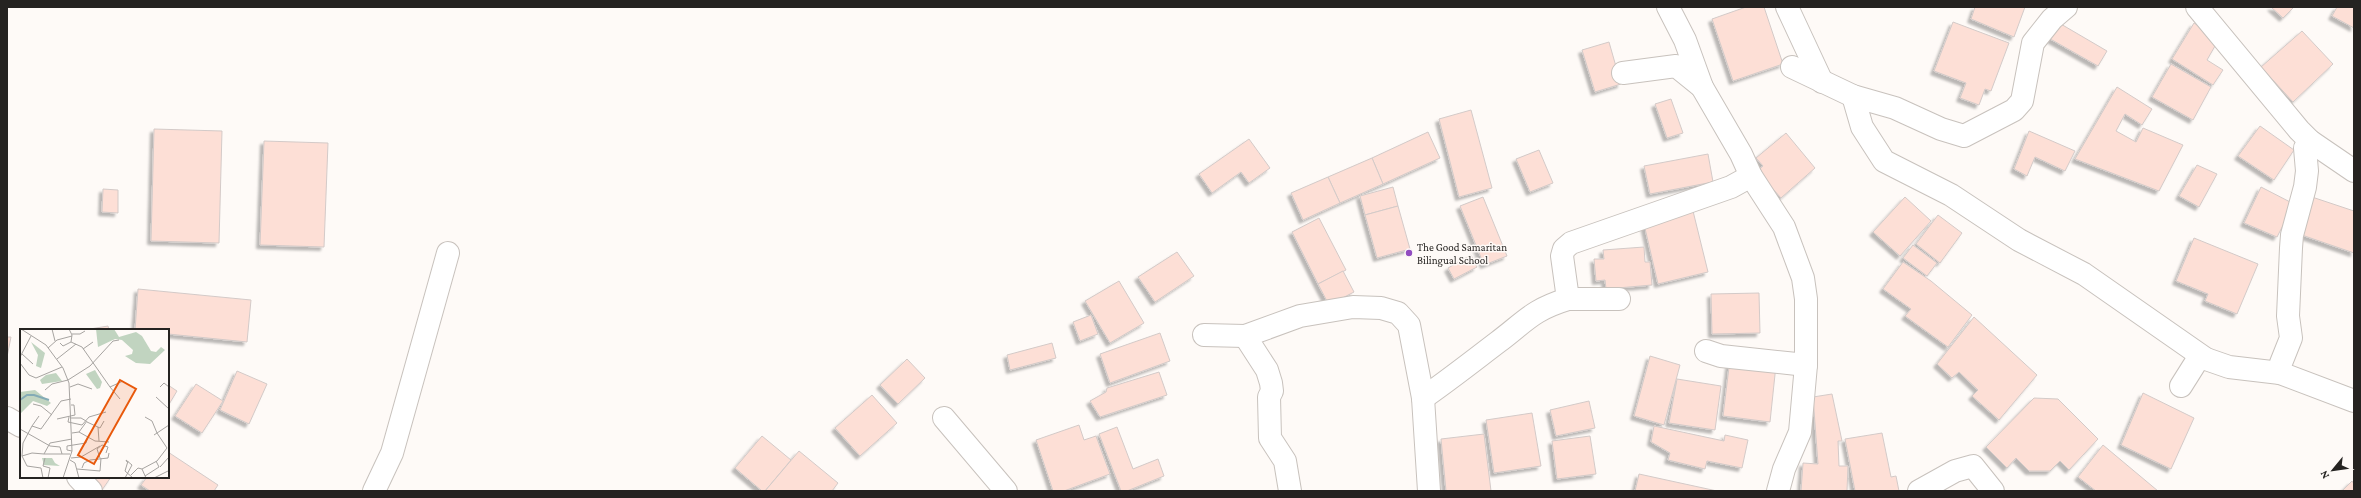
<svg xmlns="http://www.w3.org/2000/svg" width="2361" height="498" viewBox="0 0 2361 498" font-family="'Crimson Pro',serif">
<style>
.building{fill:#fddfd6;stroke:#d3cac8;filter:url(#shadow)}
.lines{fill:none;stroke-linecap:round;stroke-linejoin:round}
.street-casing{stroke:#c8c2bd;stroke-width:24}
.street{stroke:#fff;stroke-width:22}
.poi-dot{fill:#914cc0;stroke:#fefaf7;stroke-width:1.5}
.labels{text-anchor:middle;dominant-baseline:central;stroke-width:3;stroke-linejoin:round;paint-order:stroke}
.poi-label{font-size:11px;fill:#252321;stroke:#fefaf7;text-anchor:start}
.inset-river{fill:none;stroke:#84abb6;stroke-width:2}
.inset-road{fill:none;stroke:#a7a4a1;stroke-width:1}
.view{fill:#e8590c;fill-opacity:0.15;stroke:#e8590c;stroke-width:2}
.inset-edge{fill:none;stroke:#252321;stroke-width:2}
</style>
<defs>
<filter id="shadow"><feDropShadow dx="-3.5" dy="3.5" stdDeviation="1" flood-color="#0004"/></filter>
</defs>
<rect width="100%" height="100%" fill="#fefaf7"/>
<g class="building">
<polygon points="1746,7 1764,7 1783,64 1733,81 1712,19"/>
<polygon points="1975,7 2025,7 2014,37 1971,19"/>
<polygon points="2271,7 2294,7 2283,18"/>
<polygon points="2337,7 2354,7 2354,28 2332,16"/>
<polygon points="2054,20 2107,51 2098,66 2045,36"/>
<polygon points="1953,22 2009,43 1991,91 1985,89 1979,105 1960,98 1966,83 1934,71"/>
<polygon points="2194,23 2219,39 2207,60 2223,70 2213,85 2172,59"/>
<polygon points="2302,31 2333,64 2293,102 2261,67"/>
<polygon points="1609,42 1621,84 1595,92 1582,50"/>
<polygon points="2171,64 2211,87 2193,120 2152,97"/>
<polygon points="2117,87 2152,109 2142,125 2125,114 2116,131 2136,142 2143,128 2183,145 2159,191 2075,159"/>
<polygon points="1671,99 1683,133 1667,138 1655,104"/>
<polygon points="1471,110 1492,188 1459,197 1439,119"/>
<polygon points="2260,126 2294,150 2274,180 2238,156"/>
<polygon points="154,129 222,131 219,243 151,241"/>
<polygon points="2029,131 2075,151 2065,171 2035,157 2027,176 2014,169"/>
<polygon points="1428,132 1440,158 1383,184 1372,158"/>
<polygon points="1786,133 1815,168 1781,198 1757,171 1763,166 1756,158"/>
<polygon points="1249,139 1270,168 1249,183 1241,172 1212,193 1199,174"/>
<polygon points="264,141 328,143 324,247 260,245"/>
<polygon points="1539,150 1553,183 1530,192 1516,159"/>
<polygon points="1708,154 1713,182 1650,194 1644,166"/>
<polygon points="1372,158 1383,184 1340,203 1328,177"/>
<polygon points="2197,165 2217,174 2199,207 2179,196"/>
<polygon points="1328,177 1340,203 1303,220 1291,193"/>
<polygon points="1393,187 1398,206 1365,215 1360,196"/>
<polygon points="2261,187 2294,204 2277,237 2244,223"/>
<polygon points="103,189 118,190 118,213 102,212"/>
<polygon points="2309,196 2354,211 2354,253 2296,233"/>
<polygon points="1483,197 1507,256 1484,265 1460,206"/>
<polygon points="1905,197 1931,221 1900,256 1873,232"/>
<polygon points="1398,206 1410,249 1377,258 1365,215"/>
<polygon points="1693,211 1708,272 1658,284 1644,224"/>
<polygon points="1938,215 1962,233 1940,263 1916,244"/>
<polygon points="1319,218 1346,270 1318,284 1292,232"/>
<polygon points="2194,238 2258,264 2237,314 2205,301 2208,294 2176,281"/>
<polygon points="1913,245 1937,263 1927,276 1903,258"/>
<polygon points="1644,247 1645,262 1650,262 1652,285 1606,289 1605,280 1596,281 1594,259 1604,259 1603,250"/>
<polygon points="1177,252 1194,276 1155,302 1138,277"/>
<polygon points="1471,255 1477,267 1454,279 1448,268"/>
<polygon points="1903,262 1931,281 1972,315 1948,347 1905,316 1911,309 1883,289"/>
<polygon points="1343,271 1354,292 1329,305 1318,284"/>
<polygon points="1119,281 1144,323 1110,343 1085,301"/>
<polygon points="138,289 251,300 247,342 168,334 168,330 135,330"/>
<polygon points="1759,293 1760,333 1712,334 1711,294"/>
<polygon points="1091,315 1098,334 1080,341 1073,322"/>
<polygon points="1974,317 2037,375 1999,420 1972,396 1978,390 1959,372 1952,378 1937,364"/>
<polygon points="108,326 109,330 84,330"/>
<polygon points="1160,333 1170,361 1110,383 1100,354"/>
<polygon points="7,337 11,337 7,357"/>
<polygon points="1052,343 1056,358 1010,370 1007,355"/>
<polygon points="1650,356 1680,365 1664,425 1634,416"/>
<polygon points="907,359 925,378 898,404 880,385"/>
<polygon points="1730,359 1776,365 1770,422 1723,416"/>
<polygon points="237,371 267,384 249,424 220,410"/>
<polygon points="1159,372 1167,395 1100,417 1090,401 1106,392 1107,388"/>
<polygon points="1677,379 1721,386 1715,430 1669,423"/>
<polygon points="196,384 223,401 202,433 175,416"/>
<polygon points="168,385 177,391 168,406"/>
<polygon points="2143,393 2194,418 2171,469 2121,445"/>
<polygon points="1832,394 1842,441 1838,441 1839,466 1848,466 1847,491 1801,491 1803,463 1818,464 1813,397"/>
<polygon points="872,395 897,423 860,456 835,428"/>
<polygon points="2034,398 2058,399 2098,439 2069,470 2060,461 2050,471 2029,471 2016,458 2007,468 1986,447"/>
<polygon points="1589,401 1595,428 1556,436 1550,410"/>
<polygon points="1532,413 1541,466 1494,473 1486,420"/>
<polygon points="1079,425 1084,440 1096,436 1110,474 1064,491 1053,491 1036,440"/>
<polygon points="1654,426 1724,441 1725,435 1748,440 1742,468 1707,461 1705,469 1668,460 1670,453 1651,442"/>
<polygon points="1117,427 1133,469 1158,459 1164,476 1127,491 1121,491 1099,434"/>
<polygon points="1882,433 1891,477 1896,476 1899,491 1855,491 1845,439"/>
<polygon points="1484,434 1491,491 1446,491 1441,439"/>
<polygon points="762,436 791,460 765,491 762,491 735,468"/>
<polygon points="1590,436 1596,474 1557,479 1552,441"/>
<polygon points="2103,445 2158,491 2096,491 2078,477"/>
<polygon points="799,451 838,483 832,491 765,491"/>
<polygon points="168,452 218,485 214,491 150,491 141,485 147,477 168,477"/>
<polygon points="1639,474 1717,491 1635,491"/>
<polygon points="82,477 111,477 102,490"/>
<polygon points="2352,481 2354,484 2354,491 2342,491"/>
</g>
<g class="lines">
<defs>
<g id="street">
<polyline points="1668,7 1685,40 1702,87 1741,154 1751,176 1784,227 1803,278 1806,299 1806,365 1800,432 1784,469 1778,491"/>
<polyline points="1787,7 1822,82"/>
<polyline points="2197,7 2299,130 2310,141 2354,171"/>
<polyline points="1792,67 1853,96 1895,108 1941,129 1964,136 2014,110 2022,101 2033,43 2052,19 2066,7"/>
<polyline points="1623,73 1676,66 1702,87"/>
<polyline points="1853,96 1862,127 1884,161 1951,195 2019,240 2084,274 2206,359 2229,367 2280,373 2354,401"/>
<polyline points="1568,299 1619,299"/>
<polyline points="1204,335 1245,336 1300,316 1353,307 1381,308 1398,313 1409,325 1423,398 1429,491"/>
<polyline points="1245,336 1267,370 1271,383 1272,391 1269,397 1270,438 1285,461 1290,491"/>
<polyline points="1706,351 1721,356 1806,365"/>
<polyline points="2280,373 2281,363 2291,338 2288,316 2291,248 2292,235 2305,187 2307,171 2305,148 2310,141"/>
<polyline points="2181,386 2198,359 2206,359"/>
<path d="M1423,398c26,-18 50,-37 75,-56 28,-21 34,-32 70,-43l-6,-43 2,-7 7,-6 160,-56 20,-11"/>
<polyline points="7,418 21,426"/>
<polyline points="944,418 1006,491"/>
<polyline points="78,477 91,491"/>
<polyline points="374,491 392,453 448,253"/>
<polyline points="1919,491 1955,471 1973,466 1993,491"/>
</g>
</defs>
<use href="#street" class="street-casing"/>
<use href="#street" class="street"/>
</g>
<circle class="poi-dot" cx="1409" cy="253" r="4"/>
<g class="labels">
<g class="poi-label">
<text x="1417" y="247">The Good Samaritan<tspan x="1417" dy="13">Bilingual School</tspan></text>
</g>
</g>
<g transform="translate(20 329)">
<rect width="149" height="149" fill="#fefaf7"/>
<path d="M76,0h18l5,8 17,-5 6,4 9,15 5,1 5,-5 4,3 -15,14 -14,-1 -11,-7 7,-2 1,-4 -11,-10 -7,-1 -17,8zM11,13l14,11 -4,15 -5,-2 2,-11zM75,41l7,12 -2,6 -3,1 -11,-15zM36,44l6,8 -20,3 -2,-4 6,-5zM15,61l16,13 -4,3 -14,-5 -12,12 -1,-21zM32,129l3,5 5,3 -16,-1 -2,-7z" fill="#c1d4c0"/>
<path class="inset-river" d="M0,71l7,-5h7l15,5"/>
<path class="inset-road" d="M1,0l25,16 17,23 6,15 3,68 -9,27M32,0l3,12M49,0l3,6 -1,7 11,5 28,40 13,-6M52,5h8l5,-3M40,14l3,3 8,-4M28,19l9,-8 15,-4M63,20l10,-7M2,25l11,10M0,28l11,-21M37,30l19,-15M0,34l9,12 7,3 26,-11M50,58l8,-3 14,5M90,58l10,12M140,58l4,-4 5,4M25,61l7,-6 16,-4 22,-14 23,-25 6,-1M136,68l13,12M13,75l8,2 11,9M49,88l-1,5 14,3M125,88l7,4 5,12 12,-8M51,89h10l5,3M37,90l18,-4 -1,-10h-3M67,93l13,6 4,-7M62,96l7,-8 17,-5M12,97l7,-10M78,98l1,14M0,100l30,17 10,1 2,7h8M59,103l16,9 14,1M52,104l7,-1 8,-11M82,116l6,2 -2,6M52,122l-5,-1v-4l19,-3 2,-7M42,125h-18l6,-11 22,-4M2,127l10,-3 12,1M25,129l-2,8 7,2 -2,10M51,129l10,-1 19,-11M80,129l-3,-9 5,-4M50,131l5,3 4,15M108,132l-3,10 8,7M140,138l9,-10M62,139l2,-5 6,-3 18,-2 1,-5M57,140l23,2 1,-13M111,146l7,-7 4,1M125,147l14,-9 -3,-6M23,149l-2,-10 -14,-2 -5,-10 1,-13 9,-17 9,3 20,-28 10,-2M105,149l7,-13 -6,-5 1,2M126,149l-4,-9 15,-8 10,-13 -10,-15 -3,2M134,149l14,-7"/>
<path class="view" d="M100,51l16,9 -42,75 -16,-9z"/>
<rect width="149" height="149" class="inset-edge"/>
</g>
<rect width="2361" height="498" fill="none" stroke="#252321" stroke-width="16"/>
<g transform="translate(2333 470) rotate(241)" stroke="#fefaf7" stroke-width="3" paint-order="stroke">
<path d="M0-3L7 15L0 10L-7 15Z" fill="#252321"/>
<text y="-6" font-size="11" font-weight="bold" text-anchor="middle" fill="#252321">N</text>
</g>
</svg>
